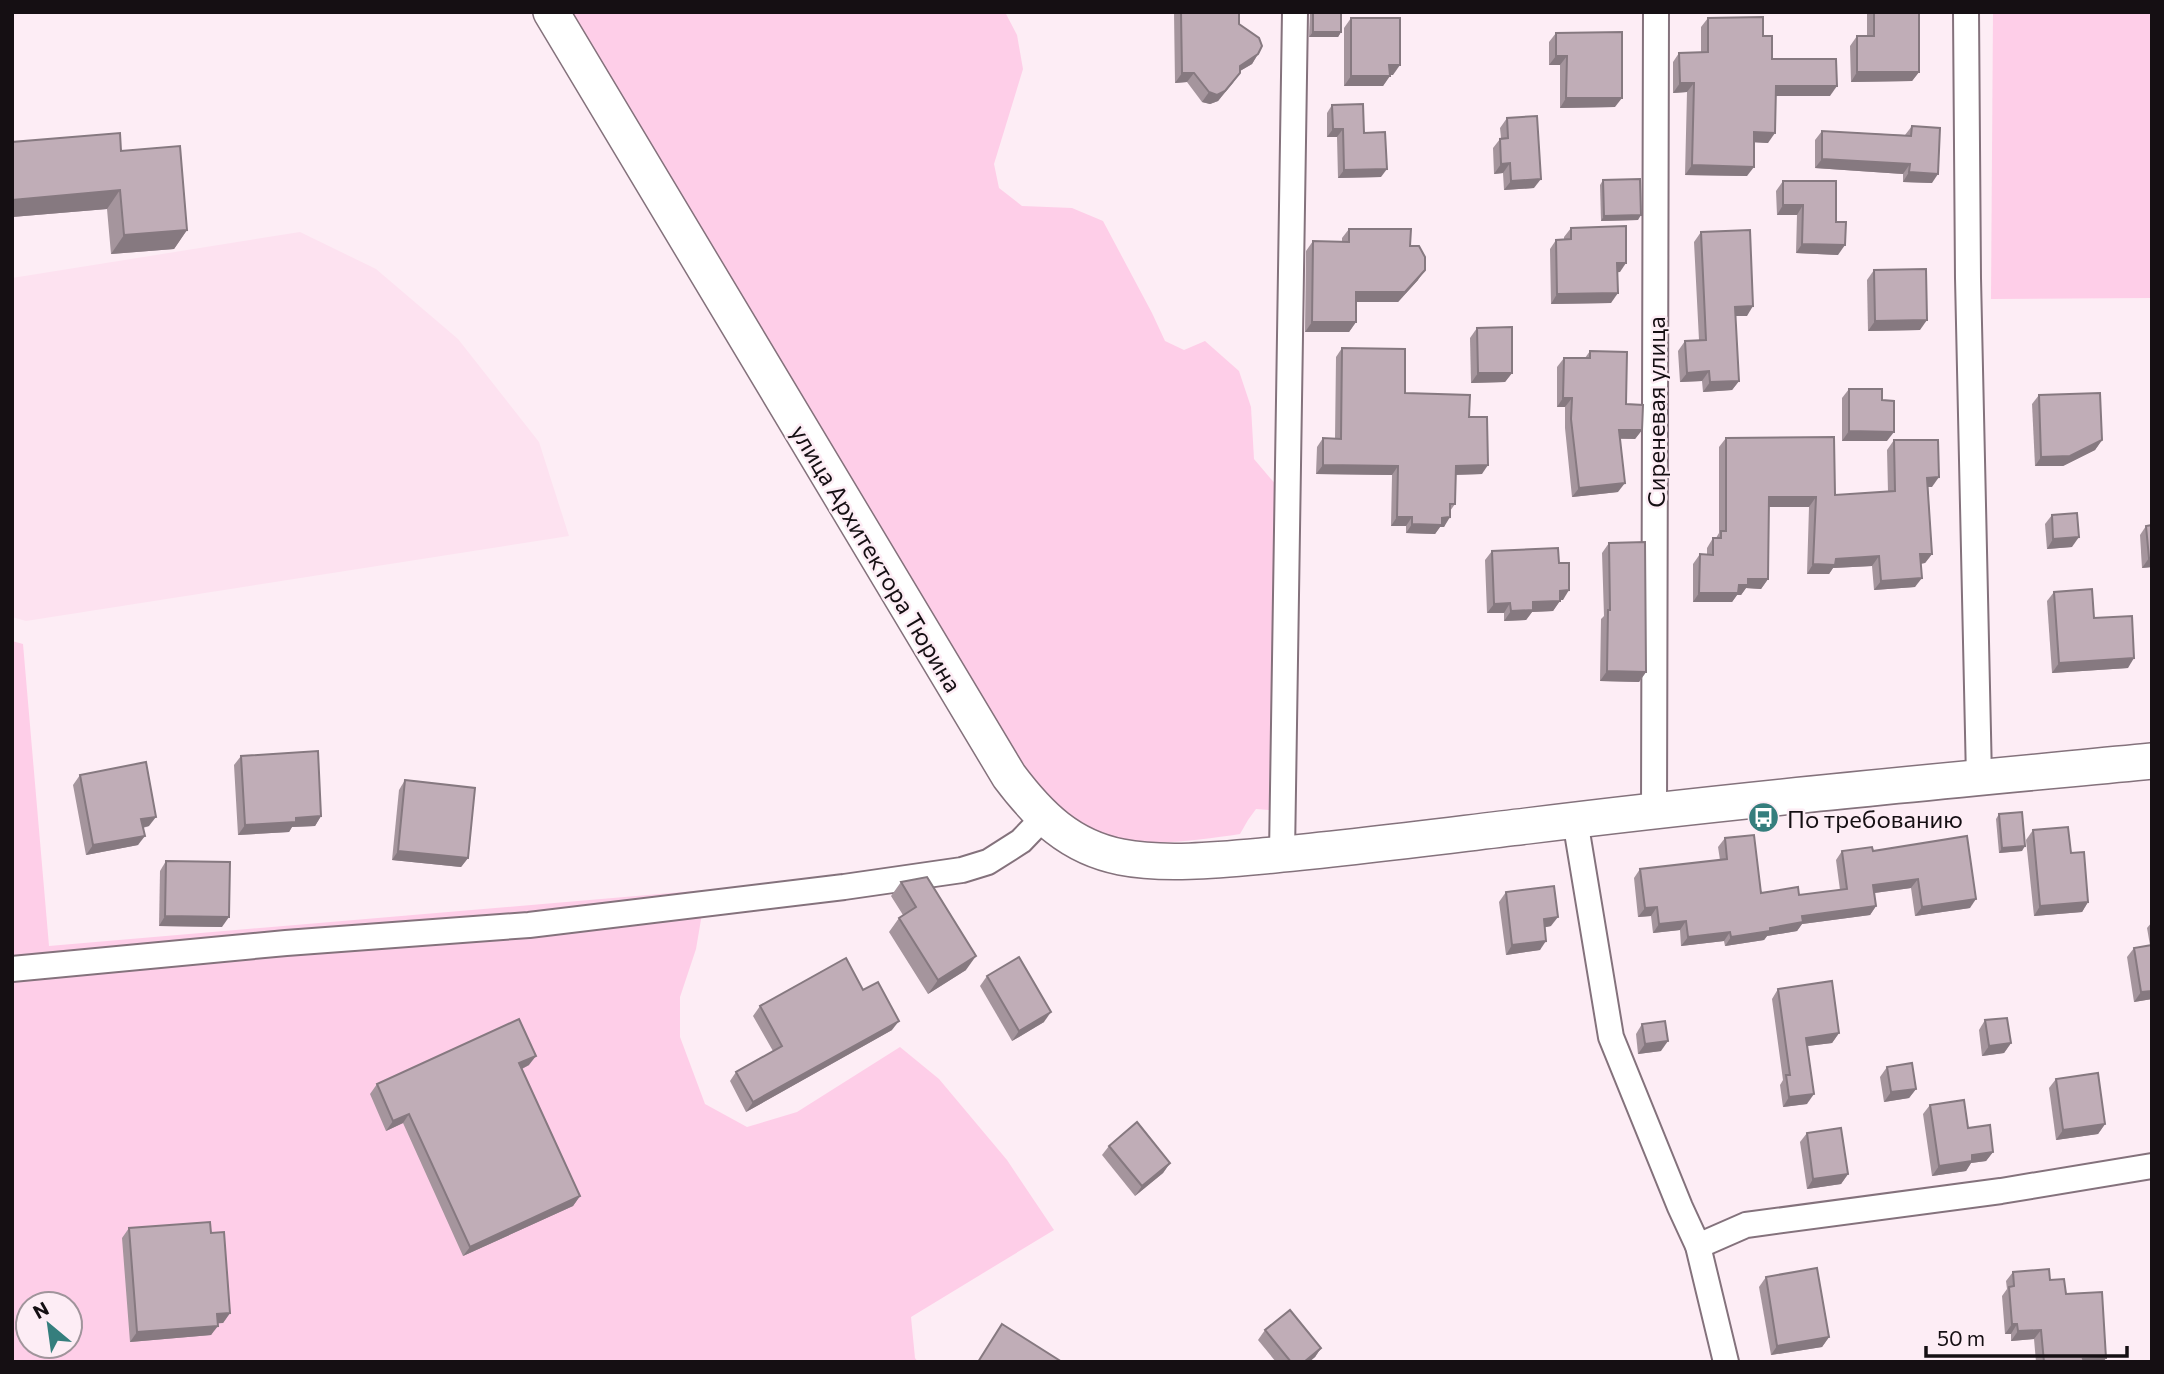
<svg xmlns="http://www.w3.org/2000/svg" width="2164" height="1374" viewBox="0 0 2164 1374" font-family="Commissioner,sans-serif">
<style>
.built{fill:#fde2f0}
.green{fill:#fecee8;fill-rule:evenodd}
.lines{fill:none;stroke-linecap:round;stroke-linejoin:round}
.street-casing{stroke:#84727c;stroke-width:28}
.secondary-casing{stroke:#84727c;stroke-width:38}
.street{stroke:#fff;stroke-width:24}
.secondary{stroke:#fff;stroke-width:35}
.wall{fill:#a5959d}
.shaded-wall{fill:#867980}
.building{fill:#c0adb7;stroke:#867980;stroke-width:2}
.labels{text-anchor:middle;dominant-baseline:central;stroke-width:5;stroke-linejoin:round;paint-order:stroke}
.street-label{font-size:24px;fill:#150f13;stroke:#fdedf5}
.poi-label{font-size:24px;fill:#150f13;stroke:#fdedf5;text-anchor:start}
</style>
<rect width="100%" height="100%" fill="#fdedf5"/>
<polygon class="built" points="300,232 376,269 458,339 539,442 569,536 26,621 12,617 12,278"/>
<g class="green">
<path d="M571,12h434l12,23 6,34 -29,95 5,24 23,18 50,2 31,13 49,92 13,28 19,9 21,-9 34,30 12,36 3,52 23,27 -8,324 -13,-1 -8,11 -8,14c-47,7 -123,19 -165,-10 -28,-20 -46,-51 -67,-78z"/>
<polygon points="1993,12 2152,12 2152,298 1991,299"/>
<path d="M12,641l11,3 26,302 657,-56 -10,59 -16,48v40l25,67 42,23 50,-15 103,-65 39,32 68,81 47,70 -143,87 4,41 3,4h-906zM28,1304h42v42h-42z"/>
</g>
<g class="lines">
<defs>
<g id="street">
<polyline points="1966,12 1968,278 1979,778"/>
<polyline points="1654,812 1656,12"/>
<polyline points="1575,820 1611,1037 1680,1207 1698,1246 1726,1362"/>
<polyline points="1282,854 1295,12"/>
<polyline points="12,969 286,943 529,925 844,887 962,870 988,862 1021,841 1043,818"/>
<polyline points="1698,1246 1746,1225 2001,1191 2152,1166"/>
</g>
<path id="secondary" d="M551,12l458,764c30,40 61,71 112,81 45,9 107,2 153,-2 85,-8 169,-19 253,-29 208,-26 417,-45 625,-65"/>
</defs>
<use href="#street" class="street-casing"/>
<use href="#secondary" class="secondary-casing"/>
<use href="#street" class="street"/>
<use href="#secondary" class="secondary"/>
</g>
<g class="wall">
<polygon points="1174,12 1239,12 1239,24 1258,54 1252,64 1240,71 1233,83 1218,101 1210,104 1202,102 1187,82 1175,83"/>
<polygon points="1310,12 1341,12 1341,32 1338,37 1309,37"/>
<polygon points="1867,12 1919,12 1919,72 1912,81 1851,82 1850,46 1857,36 1867,36"/>
<polygon points="1351,18 1393,75 1390,75 1383,86 1344,86 1344,28"/>
<polygon points="1708,18 1763,36 1772,59 1830,96 1775,96 1768,143 1754,142 1747,176 1685,175 1687,92 1673,93 1673,62 1679,53 1701,52 1701,27"/>
<polygon points="1556,33 1615,107 1560,108 1560,65 1549,65 1549,42"/>
<polygon points="1332,105 1364,133 1381,177 1338,178 1337,137 1327,137 1327,113"/>
<polygon points="1507,118 1534,188 1504,190 1503,173 1494,174 1493,148 1500,139 1501,138 1500,128"/>
<polygon points="1912,126 1932,183 1903,182 1903,174 1815,168 1815,140 1822,131 1905,135"/>
<polygon points="12,142 121,151 187,230 174,249 111,254 107,209 12,217"/>
<polygon points="1603,180 1638,220 1601,221 1600,185"/>
<polygon points="1783,181 1836,222 1838,255 1796,253 1797,215 1777,215 1776,191"/>
<polygon points="1571,228 1620,272 1617,272 1611,303 1551,304 1550,249 1556,240 1564,240 1564,237"/>
<polygon points="1349,229 1410,246 1418,280 1398,302 1356,302 1356,322 1349,332 1305,332 1306,251 1313,241 1342,242 1342,238"/>
<polygon points="1701,232 1747,316 1735,316 1739,381 1732,390 1703,392 1702,381 1680,382 1678,351 1685,341 1699,340 1694,242"/>
<polygon points="1874,270 1920,330 1868,331 1867,280"/>
<polygon points="1477,328 1512,373 1505,382 1471,383 1470,338"/>
<polygon points="1342,348 1405,393 1469,417 1482,474 1456,475 1455,504 1450,511 1444,527 1440,527 1435,534 1406,533 1406,526 1391,526 1392,475 1316,474 1317,447 1323,438 1335,439 1336,357"/>
<polygon points="1590,351 1626,404 1642,430 1635,439 1620,439 1618,492 1572,497 1565,428 1565,407 1557,407 1557,367 1564,358 1585,358"/>
<polygon points="1849,389 1882,400 1887,441 1842,441 1842,398"/>
<polygon points="2039,395 2102,440 2095,450 2063,466 2035,466 2032,404"/>
<polygon points="1726,438 1835,495 1888,492 1887,450 1894,440 1932,487 1928,487 1932,554 1925,563 1921,564 1915,587 1874,590 1872,566 1833,568 1829,574 1807,574 1809,507 1768,507 1768,579 1761,589 1746,588 1741,595 1737,595 1732,602 1693,602 1693,564 1700,554 1707,554 1707,548 1713,538 1716,538 1719,533 1719,447"/>
<polygon points="2052,515 2072,547 2047,549 2045,524"/>
<polygon points="2152,525 2152,567 2142,568 2140,535 2146,526"/>
<polygon points="1609,543 1646,672 1639,682 1600,681 1601,619 1604,616 1602,553"/>
<polygon points="1492,551 1559,563 1563,600 1560,600 1553,611 1532,612 1526,620 1504,621 1504,613 1487,613 1485,560"/>
<polygon points="2054,592 2094,618 2128,668 2052,673 2047,601"/>
<polygon points="241,756 321,816 315,826 292,827 289,832 238,835 234,765"/>
<polygon points="80,775 149,826 143,828 138,845 86,855 73,785"/>
<polygon points="405,780 468,858 461,867 392,860 399,790"/>
<polygon points="1999,814 2022,851 1999,853 1996,819"/>
<polygon points="2033,830 2071,853 2088,902 2082,912 2034,916 2026,840"/>
<polygon points="1725,838 1761,893 1799,895 1840,890 1836,860 1842,851 1873,851 1970,908 1915,916 1911,888 1874,893 1876,906 1870,915 1802,924 1797,931 1767,936 1764,940 1725,946 1724,941 1681,946 1680,930 1653,933 1651,916 1638,917 1634,878 1640,869 1720,860 1718,847"/>
<polygon points="166,861 222,927 159,926 160,871"/>
<polygon points="901,882 966,970 928,994 889,932 899,918 903,915 891,896"/>
<polygon points="1506,892 1551,926 1545,927 1540,950 1506,955 1499,902"/>
<polygon points="2152,922 2152,999 2134,1002 2127,957 2134,948 2150,945 2147,928"/>
<polygon points="987,976 1044,1022 1012,1041 980,986"/>
<polygon points="1778,989 1839,1033 1832,1043 1807,1046 1807,1104 1783,1107 1780,1085 1783,1080 1772,999"/>
<polygon points="863,990 892,1030 746,1112 730,1081 736,1072 773,1051 753,1016 760,1006"/>
<polygon points="1985,1020 2011,1043 2004,1053 1982,1056 1979,1030"/>
<polygon points="1642,1024 1661,1051 1638,1054 1636,1034"/>
<polygon points="529,1065 522,1069 580,1196 573,1206 463,1256 403,1123 386,1131 370,1094 377,1084"/>
<polygon points="1887,1067 1916,1089 1909,1098 1884,1102 1880,1077"/>
<polygon points="2056,1079 2105,1124 2098,1134 2056,1140 2049,1088"/>
<polygon points="1930,1105 1968,1128 1993,1152 1986,1161 1971,1163 1966,1171 1932,1176 1923,1114"/>
<polygon points="1807,1133 1848,1174 1841,1184 1807,1189 1800,1142"/>
<polygon points="1109,1146 1170,1163 1163,1173 1135,1196 1102,1155"/>
<polygon points="129,1228 211,1233 230,1313 223,1323 218,1323 211,1335 130,1342 122,1238"/>
<polygon points="2013,1272 2050,1280 2066,1294 2106,1358 2103,1362 2036,1362 2034,1339 2011,1341 2011,1334 2005,1334 2002,1296 2007,1289 2006,1281"/>
<polygon points="1766,1277 1829,1337 1822,1347 1771,1355 1759,1287"/>
<polygon points="1265,1330 1321,1348 1315,1357 1309,1362 1276,1362 1258,1340"/>
</g>
<g class="shaded-wall">
<polygon points="1313,32 1341,32 1338,37 1309,37"/>
<polygon points="1258,54 1252,64 1233,75 1240,66"/>
<polygon points="1556,56 1567,56 1560,65 1549,65"/>
<polygon points="1389,65 1400,65 1393,75 1383,75"/>
<polygon points="1857,72 1919,72 1912,81 1851,82"/>
<polygon points="1182,73 1194,73 1187,82 1175,83"/>
<polygon points="1240,73 1218,101 1210,104 1202,102 1209,92"/>
<polygon points="1351,76 1390,76 1383,86 1344,86"/>
<polygon points="1680,83 1694,83 1687,92 1673,93"/>
<polygon points="1776,86 1837,86 1830,96 1769,96"/>
<polygon points="1566,98 1622,98 1615,107 1560,108"/>
<polygon points="1333,129 1343,129 1337,137 1327,137"/>
<polygon points="1754,132 1775,133 1768,143 1748,142"/>
<polygon points="1822,159 1910,164 1903,174 1815,168"/>
<polygon points="1510,163 1503,173 1494,174 1501,164"/>
<polygon points="1692,165 1754,167 1747,176 1685,175"/>
<polygon points="1387,169 1381,177 1338,178 1344,170"/>
<polygon points="1909,172 1938,174 1932,183 1903,182"/>
<polygon points="1541,179 1534,188 1504,190 1511,181"/>
<polygon points="120,190 107,209 12,217 12,200"/>
<polygon points="1783,205 1803,205 1797,215 1777,215"/>
<polygon points="1641,215 1638,220 1601,221 1604,216"/>
<polygon points="187,230 174,249 111,254 124,235"/>
<polygon points="1802,244 1845,245 1838,255 1796,253"/>
<polygon points="1617,263 1626,263 1620,272 1610,273"/>
<polygon points="1425,270 1418,280 1398,302 1350,302 1356,292"/>
<polygon points="1618,293 1611,303 1551,304 1557,294"/>
<polygon points="1753,306 1747,316 1728,316 1735,307"/>
<polygon points="1927,320 1920,330 1868,331 1875,321"/>
<polygon points="1312,322 1356,322 1349,332 1305,332"/>
<polygon points="1709,371 1702,381 1680,382 1687,373"/>
<polygon points="1478,373 1512,373 1505,382 1471,383"/>
<polygon points="1739,381 1732,390 1703,392 1710,382"/>
<polygon points="1563,398 1572,398 1565,407 1557,407"/>
<polygon points="1619,430 1642,430 1635,439 1613,438"/>
<polygon points="1849,431 1894,432 1887,441 1842,441"/>
<polygon points="2102,440 2095,450 2063,466 2035,466 2041,457"/>
<polygon points="1323,465 1398,466 1392,475 1316,474"/>
<polygon points="1488,465 1482,474 1449,475 1456,466"/>
<polygon points="1939,477 1932,487 1920,487 1927,478"/>
<polygon points="1625,483 1618,492 1572,497 1579,488"/>
<polygon points="1769,497 1816,497 1809,507 1762,507"/>
<polygon points="1397,517 1412,517 1406,526 1391,526"/>
<polygon points="1450,517 1444,527 1440,527 1435,534 1406,533 1412,524 1442,518"/>
<polygon points="2079,537 2072,547 2047,549 2053,539"/>
<polygon points="1920,554 1932,554 1925,563 1914,564"/>
<polygon points="1879,556 1872,566 1833,568 1829,574 1807,574 1813,564 1836,559"/>
<polygon points="2149,558 2152,558 2152,567 2142,568"/>
<polygon points="1922,578 1915,587 1874,590 1881,581"/>
<polygon points="1748,579 1768,579 1761,589 1746,588 1741,595 1737,595 1732,602 1693,602 1699,593 1739,585"/>
<polygon points="1569,590 1563,600 1553,600 1560,591"/>
<polygon points="1560,601 1553,611 1532,612 1526,620 1504,621 1511,611 1533,602"/>
<polygon points="1510,603 1504,613 1487,613 1494,604"/>
<polygon points="2134,658 2128,668 2052,673 2059,663"/>
<polygon points="1607,671 1646,672 1639,682 1600,681"/>
<polygon points="321,816 315,826 292,827 289,832 238,835 245,825 296,818"/>
<polygon points="156,817 149,826 135,829 141,819"/>
<polygon points="145,836 138,845 86,855 93,845"/>
<polygon points="2025,846 2022,851 1999,853 2002,848"/>
<polygon points="398,851 468,858 461,867 392,860"/>
<polygon points="1918,879 1911,888 1867,894 1873,885"/>
<polygon points="1976,899 1970,908 1915,916 1922,907"/>
<polygon points="2088,902 2082,912 2034,916 2040,906"/>
<polygon points="1876,906 1870,915 1802,924 1797,931 1767,936 1764,940 1725,946 1731,937 1770,928 1802,916"/>
<polygon points="1657,907 1651,916 1638,917 1645,908"/>
<polygon points="165,916 229,917 222,927 159,926"/>
<polygon points="1558,917 1551,926 1537,929 1544,919"/>
<polygon points="1686,921 1680,930 1653,933 1659,924"/>
<polygon points="1730,932 1724,941 1681,946 1688,937"/>
<polygon points="1546,941 1540,950 1506,955 1512,945"/>
<polygon points="976,956 966,970 928,994 938,980"/>
<polygon points="2152,991 2152,999 2134,1002 2141,992"/>
<polygon points="1051,1012 1044,1022 1012,1041 1019,1031"/>
<polygon points="899,1021 892,1030 746,1112 753,1102"/>
<polygon points="1839,1033 1832,1043 1799,1047 1806,1038"/>
<polygon points="1668,1041 1661,1051 1638,1054 1645,1044"/>
<polygon points="2011,1043 2004,1053 1982,1056 1989,1046"/>
<polygon points="536,1056 529,1065 513,1073 519,1063"/>
<polygon points="1916,1089 1909,1098 1884,1102 1891,1092"/>
<polygon points="1814,1094 1807,1104 1783,1107 1789,1097"/>
<polygon points="409,1114 403,1123 386,1131 393,1121"/>
<polygon points="2105,1124 2098,1134 2056,1140 2063,1130"/>
<polygon points="1993,1152 1986,1161 1971,1163 1966,1171 1932,1176 1939,1166 1972,1155"/>
<polygon points="1170,1163 1163,1173 1135,1196 1142,1186"/>
<polygon points="1848,1174 1841,1184 1807,1189 1813,1179"/>
<polygon points="580,1196 573,1206 463,1256 470,1247"/>
<polygon points="230,1313 223,1323 210,1324 217,1314"/>
<polygon points="2012,1324 2017,1324 2011,1334 2005,1334"/>
<polygon points="218,1326 211,1335 130,1342 137,1332"/>
<polygon points="2041,1330 2034,1339 2011,1341 2018,1331"/>
<polygon points="1829,1337 1822,1347 1771,1355 1777,1346"/>
<polygon points="1321,1348 1315,1357 1309,1362 1304,1362"/>
<polygon points="2106,1358 2103,1362 2081,1362 2083,1359"/>
</g>
<g class="building">
<polygon points="1181,12 1239,12 1239,24 1259,38 1262,46 1258,54 1240,66 1240,73 1225,91 1217,95 1209,92 1194,73 1182,73"/>
<rect x="1313" y="12" width="28" height="20"/>
<polygon points="1874,12 1919,12 1919,72 1857,72 1857,36 1874,36"/>
<polygon points="1763,17 1763,36 1772,36 1772,59 1836,59 1837,86 1776,86 1775,133 1754,132 1754,167 1692,165 1694,83 1680,83 1679,53 1708,52 1708,18"/>
<polygon points="1351,18 1400,18 1400,65 1389,65 1390,76 1351,76"/>
<polygon points="1622,32 1622,98 1566,98 1567,56 1556,56 1556,33"/>
<polygon points="1363,104 1364,133 1385,132 1387,169 1344,170 1343,129 1333,129 1332,105"/>
<polygon points="1537,116 1541,179 1511,181 1510,163 1501,164 1500,139 1508,138 1507,118"/>
<polygon points="1912,126 1940,128 1938,174 1909,172 1910,164 1822,159 1822,131 1911,136"/>
<polygon points="120,133 121,151 180,146 187,230 124,235 120,190 12,200 12,142"/>
<polygon points="1640,179 1641,215 1604,216 1603,180"/>
<polygon points="1783,181 1836,181 1836,222 1846,222 1845,245 1802,244 1803,205 1783,205"/>
<polygon points="1626,226 1626,263 1617,263 1618,293 1557,294 1556,240 1571,239 1571,228"/>
<polygon points="1349,229 1411,229 1410,246 1419,246 1425,257 1425,270 1405,292 1356,292 1356,322 1312,322 1313,241 1349,242"/>
<polygon points="1750,230 1753,306 1735,307 1739,381 1710,382 1709,371 1687,373 1685,341 1706,340 1701,232"/>
<polygon points="1926,269 1927,320 1875,321 1874,270"/>
<polygon points="1512,327 1512,373 1478,373 1477,328"/>
<polygon points="1342,348 1405,349 1405,393 1470,395 1469,417 1487,417 1488,465 1456,466 1455,504 1450,504 1450,517 1442,518 1442,525 1412,524 1412,517 1397,517 1398,466 1323,465 1323,438 1341,439"/>
<polygon points="1590,351 1627,352 1626,404 1643,405 1642,430 1619,430 1625,483 1579,488 1571,419 1572,398 1563,398 1564,358 1590,358"/>
<polygon points="1849,389 1882,389 1882,400 1894,401 1894,432 1849,431"/>
<polygon points="2100,393 2102,440 2070,456 2041,457 2039,395"/>
<polygon points="1834,437 1835,495 1895,491 1894,440 1938,440 1939,477 1927,478 1932,554 1920,554 1922,578 1881,581 1879,556 1836,559 1835,565 1813,564 1816,497 1769,497 1768,579 1748,579 1748,585 1739,585 1738,593 1699,593 1700,554 1713,555 1713,538 1721,538 1721,531 1726,531 1726,438"/>
<polygon points="2077,513 2079,537 2053,539 2052,515"/>
<polygon points="2152,525 2152,558 2149,558 2146,526"/>
<polygon points="1645,542 1646,672 1607,671 1608,610 1610,610 1609,543"/>
<polygon points="1558,548 1559,563 1569,563 1569,590 1560,591 1560,601 1533,602 1533,610 1511,611 1510,603 1494,604 1492,551"/>
<polygon points="2092,589 2094,618 2132,616 2134,658 2059,663 2054,592"/>
<polygon points="318,751 321,816 296,818 296,822 245,825 241,756"/>
<polygon points="146,762 156,817 141,819 145,836 93,845 80,775"/>
<polygon points="405,780 475,788 468,858 398,851"/>
<polygon points="2022,812 2025,846 2002,848 1999,814"/>
<polygon points="2068,827 2071,853 2084,852 2088,902 2040,906 2033,830"/>
<polygon points="1754,835 1761,893 1798,887 1799,895 1847,889 1842,851 1872,847 1873,851 1967,836 1976,899 1922,907 1918,879 1873,885 1876,906 1802,916 1803,922 1770,928 1770,931 1731,937 1730,932 1688,937 1686,921 1659,924 1657,907 1645,908 1640,869 1727,859 1725,838"/>
<polygon points="166,861 230,862 229,917 165,916"/>
<polygon points="927,877 976,956 938,980 899,918 916,907 901,882"/>
<polygon points="1554,886 1558,917 1544,919 1546,941 1512,945 1506,892"/>
<polygon points="2152,945 2152,991 2141,992 2134,948"/>
<polygon points="1019,957 1051,1012 1019,1031 987,976"/>
<polygon points="846,958 863,990 878,982 899,1021 753,1102 736,1072 782,1046 760,1006"/>
<polygon points="1832,981 1839,1033 1806,1038 1814,1094 1789,1097 1786,1075 1790,1075 1778,989"/>
<polygon points="2007,1018 2011,1043 1989,1046 1985,1020"/>
<polygon points="519,1019 536,1056 519,1063 580,1196 470,1247 409,1114 393,1121 377,1084"/>
<polygon points="1665,1021 1668,1041 1645,1044 1642,1024"/>
<polygon points="1912,1063 1916,1089 1891,1092 1887,1067"/>
<polygon points="2098,1073 2105,1124 2063,1130 2056,1079"/>
<polygon points="1964,1100 1968,1128 1990,1125 1993,1152 1972,1155 1972,1161 1939,1166 1930,1105"/>
<polygon points="1137,1122 1170,1163 1142,1186 1109,1146"/>
<polygon points="1841,1128 1848,1174 1813,1179 1807,1133"/>
<polygon points="210,1222 211,1233 224,1232 230,1313 217,1314 218,1326 137,1332 129,1228"/>
<polygon points="1817,1268 1829,1337 1777,1346 1766,1277"/>
<polygon points="2049,1269 2050,1280 2064,1279 2066,1294 2102,1292 2106,1358 2083,1359 2084,1362 2044,1362 2041,1330 2018,1331 2017,1324 2012,1324 2009,1287 2014,1286 2013,1272"/>
<polygon points="1290,1310 1321,1348 1304,1362 1291,1362 1265,1330"/>
<polygon points="1002,1324 1062,1362 978,1362"/>
</g>
<defs>
<symbol id="bus-disc" viewBox="-11 -11 22 22"><circle r="9.5" fill="#357e7d" stroke="#fdedf5"/><path d="M-5-6H5V4H4V6H2V4H-2V6H-4V4H-5ZM-3.5-4V0h7V-4ZM-3.5 1.2v1.5H-2V1.2ZM2 1.2v1.5H3.5V1.2Z" fill="#fff"/></symbol>
</defs>
<g fill-rule="evenodd">
<use href="#bus-disc" x="1746" y="800" width="35" height="35"/>
</g>
<g class="labels">
<g class="street-label">
<text transform="translate(1655 412) rotate(-90)">Сиреневая улица</text>
<text transform="translate(877 558) rotate(59)">улица Архитектора Тюрина</text>
</g>
<g class="poi-label">
<text x="1787" y="818">По требованию</text>
</g>
</g>
<rect width="2164" height="1374" fill="none" stroke="#150f13" stroke-width="28"/>
<g transform="translate(49 1325) rotate(331)"><circle r="33" fill="#fdedf5" stroke="#a0949b" stroke-width="2"/>
<path d="M0-5L12 26L0 18L-12 26Z" fill="#357e7d"/>
<text y="-10" font-size="19" font-weight="bold" text-anchor="middle" fill="#150f13">N</text>
</g>
<path d="M1926 1346v10h201v-10" fill="none" stroke="#150f13" stroke-width="3.5"/>
<text x="1937" y="1346" font-size="21" fill="#150f13" stroke="#fdedf5" stroke-width="5" paint-order="stroke">50 m</text>
</svg>
